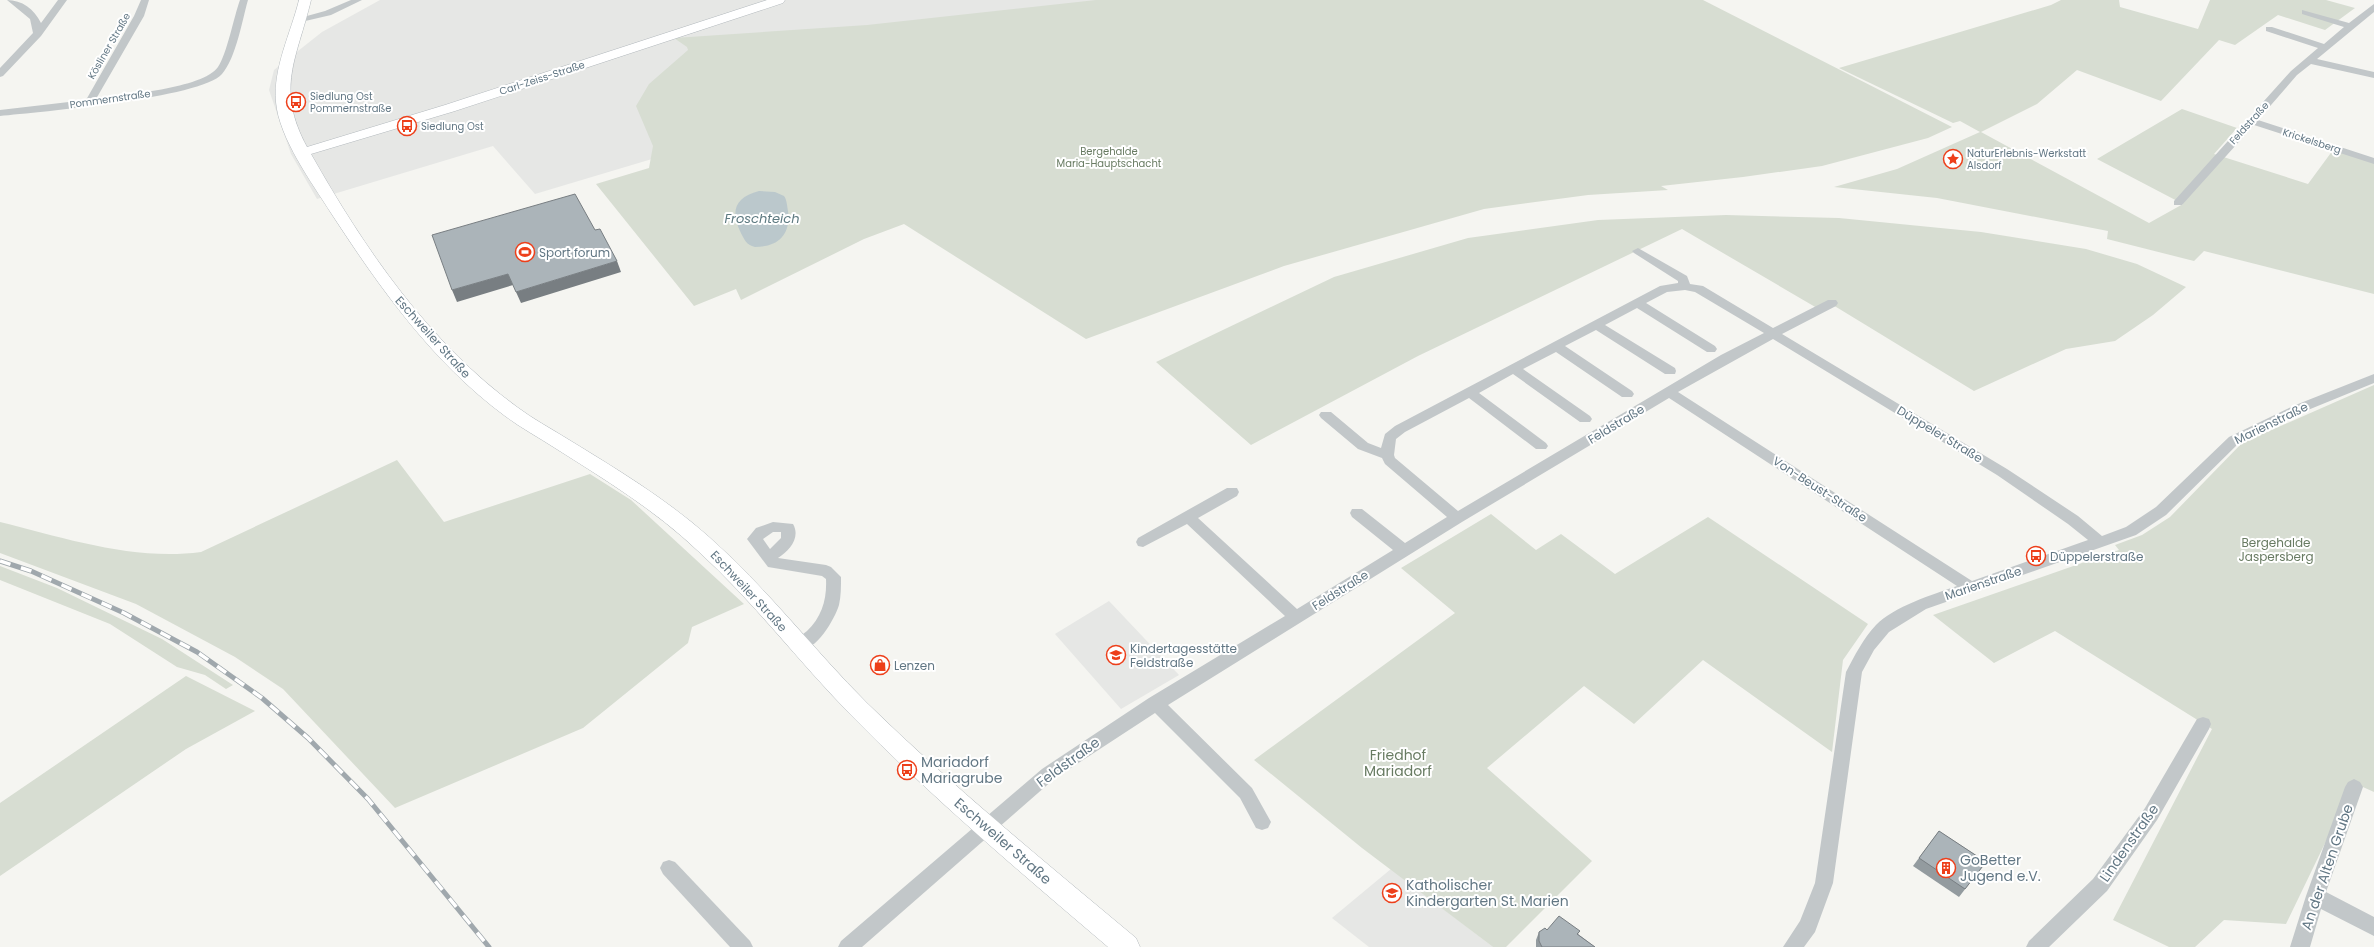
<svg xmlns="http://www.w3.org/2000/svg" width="2374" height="947" viewBox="0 0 2374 947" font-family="Poppins,sans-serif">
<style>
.built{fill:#e6e7e5}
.green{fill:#d7ddd2}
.water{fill:#bbc8cc}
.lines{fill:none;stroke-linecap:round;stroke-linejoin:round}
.secondary-casing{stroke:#b4babe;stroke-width:1}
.street{fill:#c2c7c9;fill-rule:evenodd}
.secondary{fill:#fff;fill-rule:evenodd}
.rail-casing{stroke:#a0a8ad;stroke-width:5}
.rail{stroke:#fff;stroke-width:3.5;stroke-dasharray:11;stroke-linecap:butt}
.wall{fill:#939b9f}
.shaded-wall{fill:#787e82}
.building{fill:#abb4b9;stroke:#787e82}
.labels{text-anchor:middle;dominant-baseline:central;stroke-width:4;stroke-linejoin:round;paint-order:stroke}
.far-street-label{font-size:10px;fill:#627784;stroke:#fff}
.far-poi-label{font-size:10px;fill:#627784;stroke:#fff;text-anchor:start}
.far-park-label{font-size:10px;fill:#687b62;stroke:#fff}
.poi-label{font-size:12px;fill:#627784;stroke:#fff;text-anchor:start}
.street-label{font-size:12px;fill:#627784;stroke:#fff}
.park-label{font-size:12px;fill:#687b62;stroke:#fff}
.water-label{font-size:13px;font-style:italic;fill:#5e7a81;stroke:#fff}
.near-park-label{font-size:14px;fill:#687b62;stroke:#fff}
.near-poi-label{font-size:14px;fill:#627784;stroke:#fff;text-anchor:start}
.near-street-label{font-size:14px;fill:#627784;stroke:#fff}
</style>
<rect width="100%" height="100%" fill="#f5f5f1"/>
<g class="built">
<polygon points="380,0 1103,0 672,153 535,194 493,146 317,199 291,154 269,90 274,70 322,32"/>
<polygon points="1109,601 1179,675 1121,709 1055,634"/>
<polygon points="1391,869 1493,947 1369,947 1332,918"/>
</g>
<g class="green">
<polygon points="1096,0 1703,0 1952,127 1928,138 1822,166 1743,177 1661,186 1668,190 1588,195 1484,209 1284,266 1086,339 904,224 864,239 741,300 736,289 694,306 596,184 649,168 653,146 636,106 649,84 688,50 687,47 674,38 867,25"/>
<polygon points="2061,0 2119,0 2120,7 2198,29 2210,0 2326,0 2355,8 2325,30 2278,15 2235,45 2219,40 2161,101 2077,70 2037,104 1981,132 2149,223 2183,204 2097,159 2182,109 2237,128 2214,154 2308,184 2333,150 2374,163 2374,294 2204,251 2194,261 2107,239 2108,231 1937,198 1834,187 1897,169 1980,132 1960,121 1953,123 1839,68 2051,5"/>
<polygon points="1726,215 1839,218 1981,232 2086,249 2137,264 2186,287 2153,315 2115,341 2066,349 1974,391 1828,302 1817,308 1682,229 1418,356 1251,445 1156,362 1334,277 1468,238 1598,220"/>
<polygon points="2374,385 2374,792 2354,783 2286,924 2224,920 2195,947 2169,947 2113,920 2212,729 2055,631 1994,663 1933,615 2119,550 2115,545 2142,535 2170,517 2242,443"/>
<path d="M397,460l47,62 146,-48 41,26 113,104 -52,23 -4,16 -105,85 -188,80 -112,-119 -48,-32 -99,-53 -136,-51v-31c65,16 133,39 201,30z"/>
<polygon points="1491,514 1536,550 1561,534 1615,574 1708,517 1868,624 1843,660 1832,752 1703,660 1634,724 1584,686 1487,768 1592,861 1506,947 1493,947 1362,848 1254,760 1455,613 1401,568"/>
<polygon points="0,566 57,588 162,639 233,685 226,689 205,675 177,667 110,624 0,580"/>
<polygon points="186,676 255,711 186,749 0,876 0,803"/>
</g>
<path class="water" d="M759,191l16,1 9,4c3,4 3,10 4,15 3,24 -10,36 -33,36 -9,-2 -11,-8 -15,-16 -10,-21 -4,-34 19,-40z"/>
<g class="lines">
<defs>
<path id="secondary" d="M299,0h12c-14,59 -36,88 -4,147l138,-42 322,-105h18l-2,3 -328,108 -144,43c53,94 118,189 206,253 16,12 33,21 49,31 49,30 99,60 142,98 58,51 105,113 159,167 85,83 178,159 269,235l4,9h-32c-88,-75 -177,-150 -258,-233 -52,-53 -97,-113 -152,-163 -43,-41 -94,-72 -143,-103 -17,-11 -34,-20 -50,-32 -73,-54 -125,-128 -174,-203 -19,-30 -52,-75 -55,-111 -3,-35 15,-69 23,-102z"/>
</defs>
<use href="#secondary" class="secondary-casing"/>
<g class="street">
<path d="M7,0c15,0 27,9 34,23l17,-23h9l-26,36 -38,40 -3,1v-9l33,-35 -3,-14z"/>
<path d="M141,0h8l-5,16 -48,83c28,-5 106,-10 122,-32 9,-13 16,-51 22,-67h8c-6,21 -12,58 -26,74 -21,24 -183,38 -222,42v-6l86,-10 48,-84z"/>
<polygon points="351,0 362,0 331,15 301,22 296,19 325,11"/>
<polygon points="2374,4 2374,12 2317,59 2374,72 2374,78 2311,64 2297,75 2258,120 2374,158 2374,164 2254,125 2182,205 2174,205 2174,201 2291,71 2318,48 2266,31 2266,27 2272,27 2324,44 2344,27 2302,14 2302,10 2349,23"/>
<path d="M1638,248l49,28 3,8 13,2 70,42 55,-28h8l2,3 -2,3 -54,28 225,135 71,47 24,20 24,-9 30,-20 73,-70 64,-31 81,-32v9l-71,29 -64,31 -73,72 -30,20 -210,74 -37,23 -15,18 -12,22 -29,211 -18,49 -11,15h-21l17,-26 15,-38 31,-211c9,-17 17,-33 30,-47 17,-18 58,-31 81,-39l-288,-188 -207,124 -294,183 84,83 19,34 -3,6 -6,2 -6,-2 -16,-30 -85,-85 -101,66 -192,168h-24l3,-6 201,-172 107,-71 136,-82 -98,-92 -44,23 -5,-1 -2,-4 2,-4 89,-50h10l2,4 -2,4 -39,22 99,91 96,-59 -41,-33 -2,-4 2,-4h10l43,34 42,-26 -62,-53 -3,-6 -24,-9 -37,-31 -2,-3 2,-3h10l37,31 13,5 4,-14 10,-8 265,-140 18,-3v-2l-44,-28 -2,-2zM1685,290l10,2 69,41 -43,22 -263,156 -63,-53 -1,-3 2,-16 9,-7 64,-34 67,51h10l2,-3 -2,-3 -67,-50 34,-19 67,48h10l2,-3 -2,-3 -67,-47 33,-17 66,45h10l2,-3 -2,-3 -67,-45 31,-16 69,44h10l1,-3 -1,-3 -70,-43 32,-17 70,44h8l2,-3 -2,-3 -69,-43 21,-11zM1773,339l224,136 71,49 20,16 -116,41 -294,-189z"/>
<path d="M773,522l20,2c8,14 -4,27 -15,34l48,7 5,2 10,10c0,10 0,19 -2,28 -5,16 -26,52 -46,45l-2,-4c3,-7 10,-10 16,-15 15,-14 20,-32 19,-52l-4,-3 -54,-9 -21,-28 9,-11zM773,532h8v6l-11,11 -7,-10z"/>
<polygon points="2203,717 2209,719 2211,724 2209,729 2157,820 2107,891 2049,947 2026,947 2029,941 2093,879 2145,808 2197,719"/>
<polygon points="2354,779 2360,782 2363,787 2326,892 2374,917 2374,936 2321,909 2310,947 2290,947 2306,896 2345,787 2348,782"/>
<polygon points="669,860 675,862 750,941 753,947 730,947 663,874 660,868 663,862"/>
</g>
<use href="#secondary" class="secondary"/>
<defs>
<polyline id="rail" points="0,561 31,571 124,613 197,652 262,698 308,738 368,799 489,947"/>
</defs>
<use href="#rail" class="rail-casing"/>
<use href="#rail" class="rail"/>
</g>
<g class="wall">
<polygon points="1939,831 1986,862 1959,897 1913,866"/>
<polygon points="1547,930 1580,931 1578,934 1595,947 1536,947 1536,940 1539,932"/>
</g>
<g class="shaded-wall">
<polygon points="617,261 621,272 521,303 516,292"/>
<polygon points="508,274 513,285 457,302 452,290"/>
</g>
<g class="building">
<polygon points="575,194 595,230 600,229 617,261 516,292 508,274 452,290 432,235"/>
<polygon points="1939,831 1986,862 1965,889 1919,858"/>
<polygon points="1559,916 1580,931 1577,934 1595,947 1542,947 1539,941 1539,932 1545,928 1547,930"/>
</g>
<defs>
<symbol id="bus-ring" viewBox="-11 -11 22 22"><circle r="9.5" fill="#fff" stroke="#ed3f1a" stroke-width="1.5"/><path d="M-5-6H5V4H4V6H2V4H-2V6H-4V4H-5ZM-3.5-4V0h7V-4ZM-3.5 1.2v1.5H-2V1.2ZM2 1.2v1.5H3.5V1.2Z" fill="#ed3f1a"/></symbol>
<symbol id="sight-ring" viewBox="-11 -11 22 22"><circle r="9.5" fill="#fff" stroke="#ed3f1a" stroke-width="1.5"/><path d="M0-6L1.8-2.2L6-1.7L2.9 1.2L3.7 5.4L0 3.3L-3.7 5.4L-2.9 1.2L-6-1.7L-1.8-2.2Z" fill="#ed3f1a"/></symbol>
<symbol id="stadium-ring" viewBox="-11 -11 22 22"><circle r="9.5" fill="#fff" stroke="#ed3f1a" stroke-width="1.5"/><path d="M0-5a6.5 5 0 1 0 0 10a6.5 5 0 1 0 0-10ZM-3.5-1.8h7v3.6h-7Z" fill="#ed3f1a"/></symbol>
<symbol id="school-ring" viewBox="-11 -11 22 22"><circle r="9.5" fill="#fff" stroke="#ed3f1a" stroke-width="1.5"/><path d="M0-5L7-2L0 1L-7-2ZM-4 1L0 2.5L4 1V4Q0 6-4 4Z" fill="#ed3f1a"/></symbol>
<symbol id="shop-ring" viewBox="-11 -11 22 22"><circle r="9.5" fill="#fff" stroke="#ed3f1a" stroke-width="1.5"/><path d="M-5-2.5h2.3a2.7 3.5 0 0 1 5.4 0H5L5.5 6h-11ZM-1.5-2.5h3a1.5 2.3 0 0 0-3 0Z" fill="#ed3f1a"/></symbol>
<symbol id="building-ring" viewBox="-11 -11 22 22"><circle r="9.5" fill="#fff" stroke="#ed3f1a" stroke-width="1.5"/><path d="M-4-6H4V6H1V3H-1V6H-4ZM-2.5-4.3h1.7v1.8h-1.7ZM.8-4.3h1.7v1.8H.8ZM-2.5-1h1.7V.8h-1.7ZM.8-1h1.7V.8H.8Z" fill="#ed3f1a"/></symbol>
</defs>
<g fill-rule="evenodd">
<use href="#bus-ring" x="285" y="91" width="22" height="22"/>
<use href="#bus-ring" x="396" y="115" width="22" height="22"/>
<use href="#sight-ring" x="1942" y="148" width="22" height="22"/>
<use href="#stadium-ring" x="514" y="241" width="22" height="22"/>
<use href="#bus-ring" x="2025" y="545" width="22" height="22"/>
<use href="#school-ring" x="1105" y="644" width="22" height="22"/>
<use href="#shop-ring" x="869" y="654" width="22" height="22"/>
<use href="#bus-ring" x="896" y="759" width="22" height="22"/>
<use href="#building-ring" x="1935" y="857" width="22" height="22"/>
<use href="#school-ring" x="1381" y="882" width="22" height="22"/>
</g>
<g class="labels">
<g class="far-street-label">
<text transform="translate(109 46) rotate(-60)">Kösliner Straße</text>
<text transform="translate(542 78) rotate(-18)">Carl-Zeiss-Straße</text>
<text transform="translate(110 99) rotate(-8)">Pommernstraße</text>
<text transform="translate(2249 123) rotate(-48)">Feldstraße</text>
<text transform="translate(2312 141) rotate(18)">Krickelsberg</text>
</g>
<g class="far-poi-label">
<text x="310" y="96">Siedlung Ost<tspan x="310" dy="12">Pommernstraße</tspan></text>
<text x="421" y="126">Siedlung Ost</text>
<text x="1967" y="153">NaturErlebnis-Werkstatt<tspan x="1967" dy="12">Alsdorf</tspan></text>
</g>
<g class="far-park-label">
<text x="1109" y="151">Bergehalde<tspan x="1109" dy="12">Maria-Hauptschacht</tspan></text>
</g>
<g class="poi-label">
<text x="539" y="252">Sport forum</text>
<text x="2050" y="556">Düppelerstraße</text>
<text x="1130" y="648">Kindertagesstätte<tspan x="1130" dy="14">Feldstraße</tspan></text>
<text x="894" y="665">Lenzen</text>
</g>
<g class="street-label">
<text transform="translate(433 337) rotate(48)">Eschweiler Straße</text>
<text transform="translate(2271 423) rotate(-26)">Marienstraße</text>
<text transform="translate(1616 424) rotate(-31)">Feldstraße</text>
<text transform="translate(1940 434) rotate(31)">Düppeler Straße</text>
<text transform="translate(1820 489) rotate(33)">Von-Beust-Straße</text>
<text transform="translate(1983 583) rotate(-19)">Marienstraße</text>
<text transform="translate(1340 590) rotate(-32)">Feldstraße</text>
<text transform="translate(749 591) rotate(47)">Eschweiler Straße</text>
</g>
<g class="park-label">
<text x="2276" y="542">Bergehalde<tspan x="2276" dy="14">Jaspersberg</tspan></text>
</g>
<g class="water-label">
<text x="762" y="218">Froschteich</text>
</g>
<g class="near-park-label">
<text x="1398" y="755">Friedhof<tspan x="1398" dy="16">Mariadorf</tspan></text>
</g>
<g class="near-poi-label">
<text x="921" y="762">Mariadorf<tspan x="921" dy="16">Mariagrube</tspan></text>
<text x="1960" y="860">GoBetter<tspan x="1960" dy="16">Jugend e.V.</tspan></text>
<text x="1406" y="885">Katholischer<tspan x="1406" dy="16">Kindergarten St. Marien</tspan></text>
</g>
<g class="near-street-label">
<text transform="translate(1068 762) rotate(-36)">Feldstraße</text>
<text transform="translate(1003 841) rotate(41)">Eschweiler Straße</text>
<text transform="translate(2129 843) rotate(-55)">Lindenstraße</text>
<text transform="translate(2327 867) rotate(-71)">An der Alten Grube</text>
</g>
</g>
</svg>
